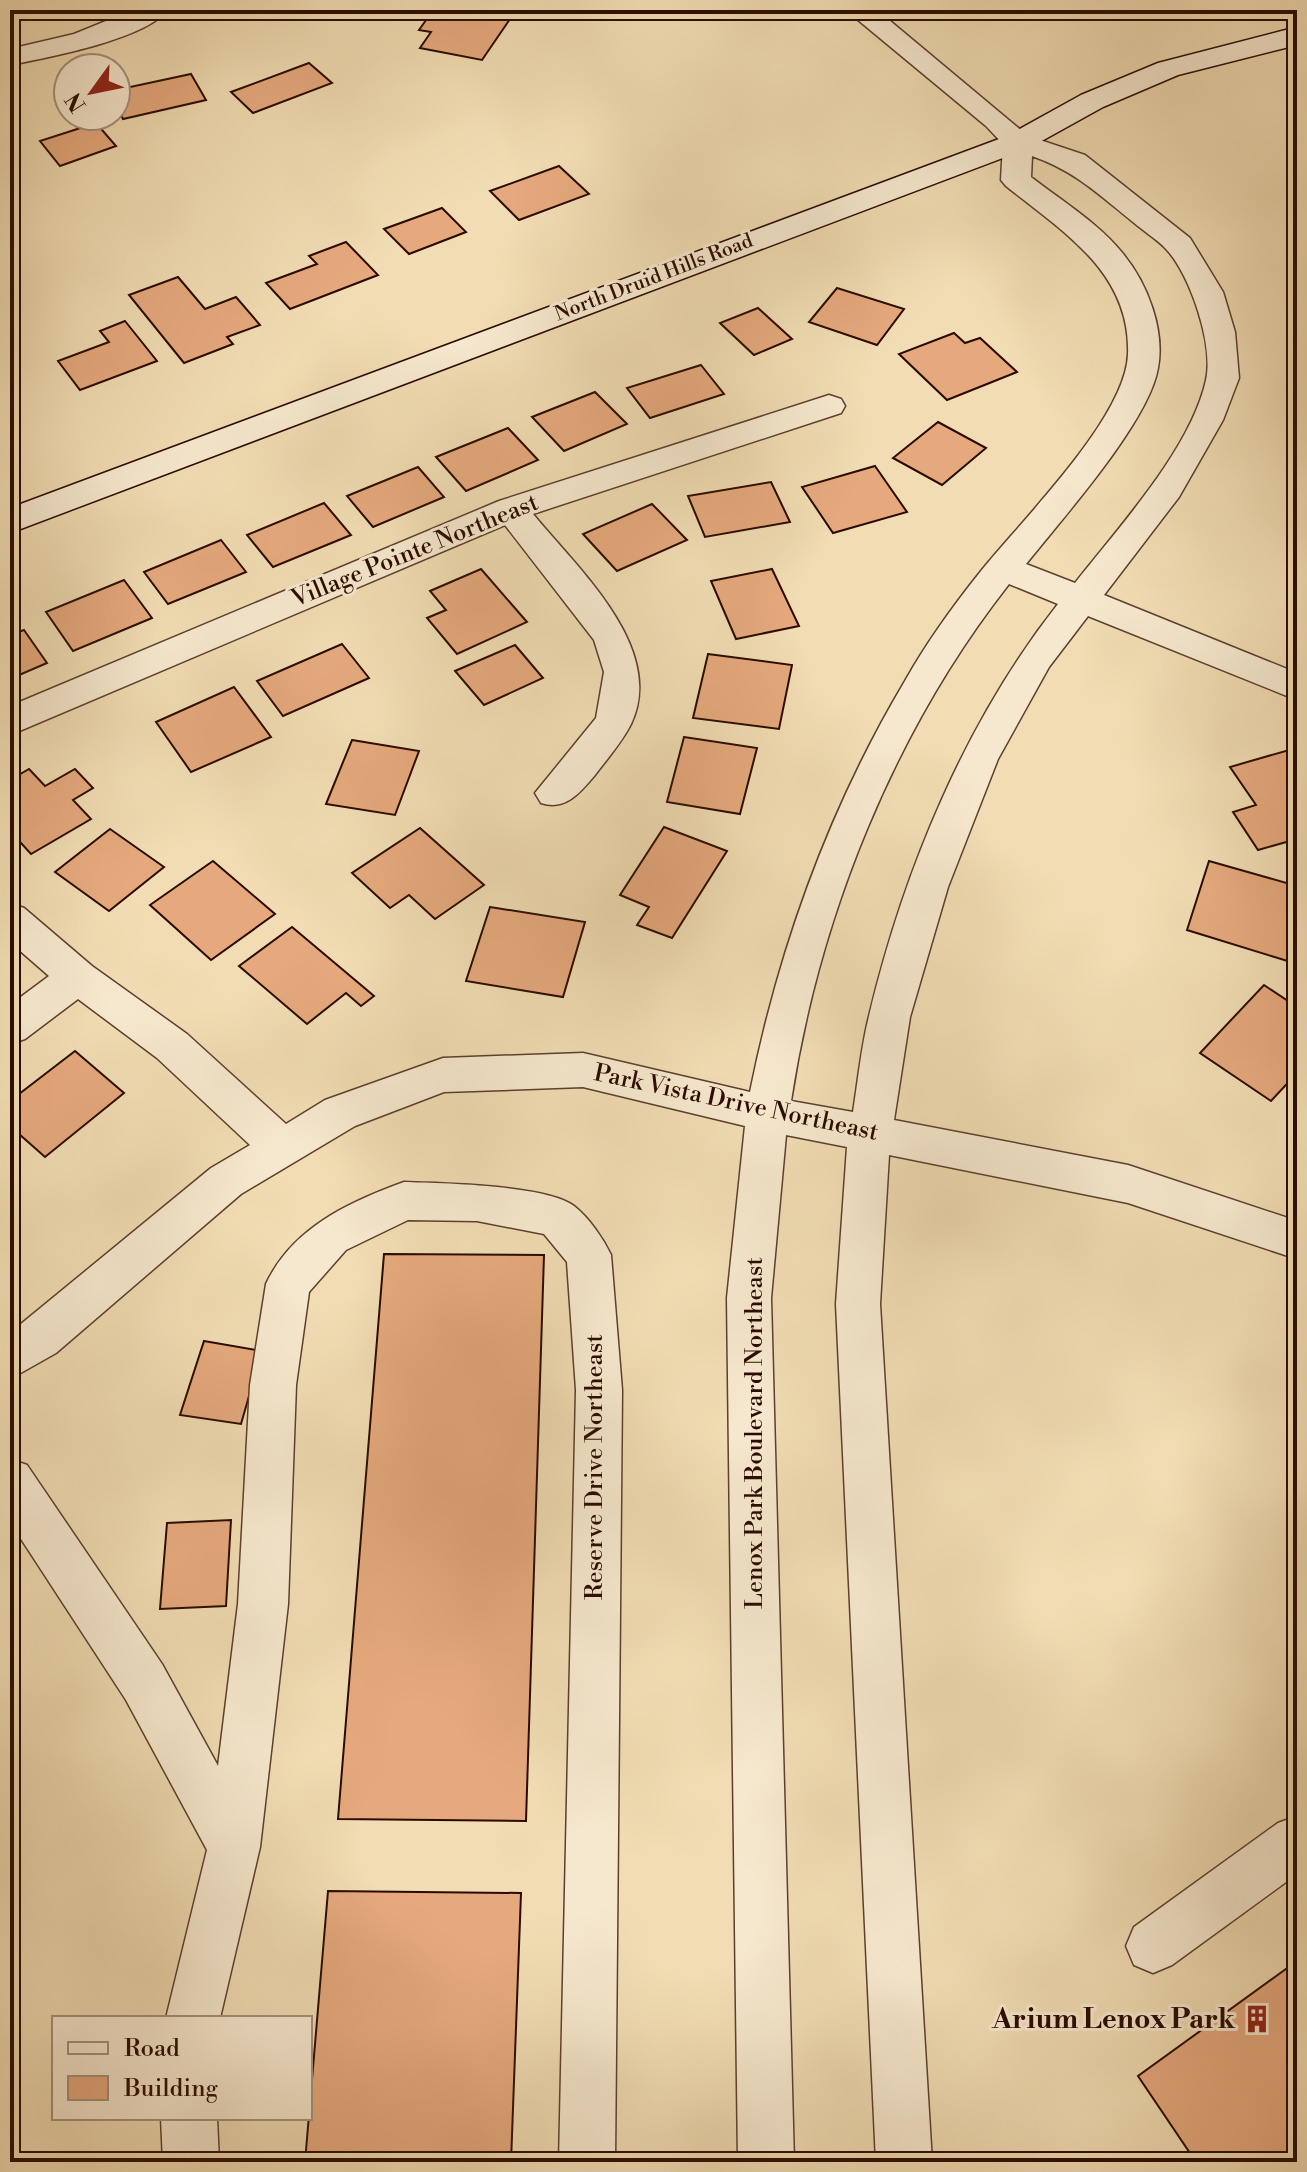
<svg xmlns="http://www.w3.org/2000/svg" width="1307" height="2172" viewBox="0 0 1307 2172" font-family="'Libre Bodoni',serif">
<style>
.building{fill:#e5a97d;stroke:#2b0b00;stroke-width:2}
.lines{fill:none;stroke-linecap:round;stroke-linejoin:round}
.minor-casing{stroke:#5c3f2d;stroke-width:3}
.secondary-casing{stroke:#2b0b00;stroke-width:3}
.minor{fill:#f6e8ce;fill-rule:evenodd}
.secondary{fill:#f6e8ce;fill-rule:evenodd}
.labels{text-anchor:middle;dominant-baseline:central;stroke-width:6;stroke-linejoin:round;paint-order:stroke}
.far-street-label{font-size:20px;fill:#2b0b00;stroke:#f6e8ce}
.street-label{font-size:24px;fill:#2b0b00;stroke:#f6e8ce}
.near-poi-label{font-size:28px;font-weight:bold;fill:#2b0b00;stroke:#f6e8ce;text-anchor:end}
</style>
<rect width="100%" height="100%" fill="#f1dcb3"/>
<filter id="stains"><feTurbulence type="fractalNoise" baseFrequency=".0025" numOctaves="4"/><feColorMatrix values="0 0 0 0 .2 0 0 0 0 .09 0 0 0 0 .02 0 0 0 .5 -.17"/></filter>
<radialGradient id="worn" r=".72"><stop offset=".6" stop-color="#630" stop-opacity="0"/><stop offset="1" stop-color="#630" stop-opacity=".3"/></radialGradient>
<g class="building">
<polygon points="451,10 463,10 510,19 482,60 420,48 431,32 419,30 431,13 446,16"/>
<polygon points="309,63 332,83 253,113 231,92"/>
<polygon points="191,74 206,100 123,119 116,106 116,90"/>
<polygon points="96,123 116,146 60,166 40,141"/>
<polygon points="559,166 589,194 519,220 490,191"/>
<polygon points="442,208 466,232 409,254 384,229"/>
<polygon points="346,242 378,275 290,309 266,283 317,264 309,256"/>
<polygon points="178,277 205,309 236,297 260,325 227,337 233,344 184,363 129,295"/>
<polygon points="837,288 904,309 877,345 809,322"/>
<polygon points="758,308 792,339 754,355 720,323"/>
<polygon points="125,321 157,361 80,390 58,361 109,342 100,331"/>
<polygon points="954,333 965,343 980,338 1017,372 947,400 899,354"/>
<polygon points="701,365 724,394 650,418 627,388"/>
<polygon points="595,392 627,424 564,451 532,417"/>
<polygon points="938,422 986,448 942,485 893,458"/>
<polygon points="508,428 538,460 466,491 436,457"/>
<polygon points="875,466 907,512 833,533 802,487"/>
<polygon points="418,467 444,497 373,527 347,496"/>
<polygon points="771,482 790,522 705,537 688,496"/>
<polygon points="324,503 351,535 273,567 247,535"/>
<polygon points="652,504 687,540 617,571 583,534"/>
<polygon points="221,540 246,572 168,604 144,572"/>
<polygon points="481,569 527,622 457,654 427,618 446,610 430,591"/>
<polygon points="772,569 799,626 736,639 711,581"/>
<polygon points="124,580 152,618 73,651 46,612"/>
<polygon points="24,630 47,663 10,679 10,635"/>
<polygon points="342,644 369,678 283,716 257,681"/>
<polygon points="515,645 543,678 484,705 455,671"/>
<polygon points="708,654 792,665 779,729 693,718"/>
<polygon points="234,687 271,737 191,772 156,722"/>
<polygon points="684,737 757,748 740,814 667,802"/>
<polygon points="352,740 419,751 395,815 326,804"/>
<polygon points="1296,748 1297,839 1258,850 1233,812 1256,805 1230,767"/>
<polygon points="29,769 45,786 75,769 93,788 73,800 91,819 31,854 10,831 10,780"/>
<polygon points="664,827 727,851 672,938 637,925 649,907 620,895"/>
<polygon points="420,828 484,885 435,919 409,895 390,908 352,873"/>
<polygon points="110,829 164,867 109,911 55,872"/>
<polygon points="213,861 275,914 211,960 150,905"/>
<polygon points="1209,861 1297,886 1297,951 1294,963 1187,930"/>
<polygon points="490,907 585,922 563,997 466,981"/>
<polygon points="292,927 374,996 361,1006 346,993 307,1024 239,966"/>
<polygon points="1264,985 1297,1007 1297,1073 1271,1101 1200,1053"/>
<polygon points="75,1051 124,1093 45,1157 10,1126 10,1101"/>
<polygon points="384,1254 544,1255 526,1821 338,1819"/>
<polygon points="204,1341 262,1351 241,1424 180,1415"/>
<polygon points="231,1520 226,1606 160,1609 167,1523"/>
<polygon points="328,1891 521,1893 511,2162 305,2162"/>
<polygon points="1297,1961 1297,2162 1196,2162 1138,2076"/>
</g>
<g class="lines">
<defs>
<g id="minor">
<path d="M133,10h34c-20,29 -122,48 -157,55v-16l64,-15z"/>
<path d="M846,10h31l151,126 57,19 105,83 33,54 12,40 4,46 -16,42 -44,77 -75,98 193,78v27l-209,-84 -39,51 -51,92 -50,128 -38,130 -16,103 234,45 169,56v38l-169,-56 -239,-48 -9,149 52,858h-56l-40,-858 11,-157 -61,-12 -15,163 23,864h-56l-11,-864 18,-172 -162,-39 -139,5 -89,34 -114,68 -185,159 -46,26v-46l201,-165 39,-23 -93,-87 -79,-59 -53,40 -15,5v-39l39,-29 -39,-34v-39l14,5 68,58 95,68 99,90 39,-24 118,-42 140,-5 167,39c29,-144 80,-285 155,-411 22,-39 48,-75 76,-110 40,-50 145,-153 147,-217 3,-82 -66,-123 -122,-168l-5,-6 2,-36 -17,-18zM1032,156c43,15 66,38 101,66 10,9 24,17 33,27 24,25 48,96 40,131 -15,69 -88,148 -131,203l-49,-19c35,-44 123,-142 132,-196 7,-38 -10,-83 -34,-113 -24,-31 -62,-54 -93,-78zM1009,584l49,20c-93,118 -154,266 -189,412 -8,32 -11,65 -16,96l-62,-11c28,-184 103,-371 218,-517z"/>
<path d="M829,395l12,4 4,7 -4,7 -308,101c44,54 134,134 98,210 -9,18 -24,35 -36,51 -15,18 -30,36 -54,28l-6,-10 61,-75 8,-46 -10,-32 -89,-115 -495,210v-29l489,-205z"/>
<path d="M404,1182c35,1 144,3 170,24 15,12 29,32 37,49l11,135 -7,772h-56l17,-772 -9,-128 -23,-28 -67,-13 -69,-1 -62,30 -37,42 -13,93 -8,219 -28,243 -40,171h-54l41,-168 -81,-150 -116,-178v-63l17,6 135,199 56,102 20,-162 12,-219 16,-101c26,-56 83,-82 138,-102z"/>
<polygon points="1297,1816 1297,1874 1172,1965 1153,1973 1134,1965 1126,1946 1134,1927 1278,1823"/>
<polygon points="161,2118 217,2118 219,2162 163,2162"/>
</g>
<polygon id="secondary" points="1297,27 1297,45 1178,75 1103,107 1029,148 10,533 10,508 1007,136 1081,95 1158,63"/>
</defs>
<use href="#minor" class="minor-casing"/>
<use href="#secondary" class="secondary-casing"/>
<use href="#minor" class="minor"/>
<use href="#secondary" class="secondary"/>
</g>
<defs>
<symbol id="building-bare" viewBox="-9 -9 18 18"><path d="M-4-6H4V6H1V3H-1V6H-4ZM-2.5-4.3h1.7v1.8h-1.7ZM.8-4.3h1.7v1.8H.8ZM-2.5-1h1.7V.8h-1.7ZM.8-1h1.7V.8H.8Z" fill="#8f2418" stroke="#f6e8ce" stroke-width="2.5" paint-order="stroke"/></symbol>
</defs>
<g fill-rule="evenodd">
<use href="#building-bare" x="1237" y="1999" width="40" height="40"/>
</g>
<g class="labels">
<g class="far-street-label">
<text transform="translate(654 278) rotate(-21)">North Druid Hills Road</text>
</g>
<g class="street-label">
<text transform="translate(415 551) rotate(-22)">Village Pointe Northeast</text>
<text transform="translate(736 1103) rotate(12)">Park Vista Drive Northeast</text>
<text transform="translate(755 1433) rotate(-90)">Lenox Park Boulevard Northeast</text>
<text transform="translate(595 1467) rotate(-90)">Reserve Drive Northeast</text>
</g>
<g class="near-poi-label">
<text x="1235" y="2019">Arium Lenox Park</text>
</g>
</g>
<rect width="1307" height="2172" fill="none" stroke="#f1dcb3" stroke-width="40"/>
<rect x="12" y="12" width="1283" height="2148" fill="none" stroke="#2b0b00" stroke-width="4"/>
<rect x="20" y="20" width="1267" height="2132" fill="none" stroke="#2b0b00" stroke-width="2"/>
<rect x="52" y="2016" width="260" height="104" fill="#f6e8ce" stroke="#a5907c" stroke-width="2"/>
<rect x="68" y="2042" width="40" height="12" fill="#f6e8ce" stroke="#a5907c" stroke-width="2"/>
<text x="124" y="2056" font-size="24" fill="#2b0b00">Road</text>
<rect x="68" y="2076" width="40" height="24" fill="#e5a97d" stroke="#a5907c" stroke-width="2"/>
<text x="124" y="2096" font-size="24" fill="#2b0b00">Building</text>
<g transform="translate(92 92) rotate(237)"><circle r="38" fill="#f6e8ce" stroke="#a5907c" stroke-width="2"/>
<path d="M0-6L14 30L0 20L-14 30Z" fill="#8f2418"/>
<text y="-12" font-size="22" font-weight="bold" text-anchor="middle" fill="#2b0b00">N</text>
</g>
<rect width="100%" height="100%" filter="url(#stains)"/>
<rect width="100%" height="100%" fill="url(#worn)"/>
</svg>
